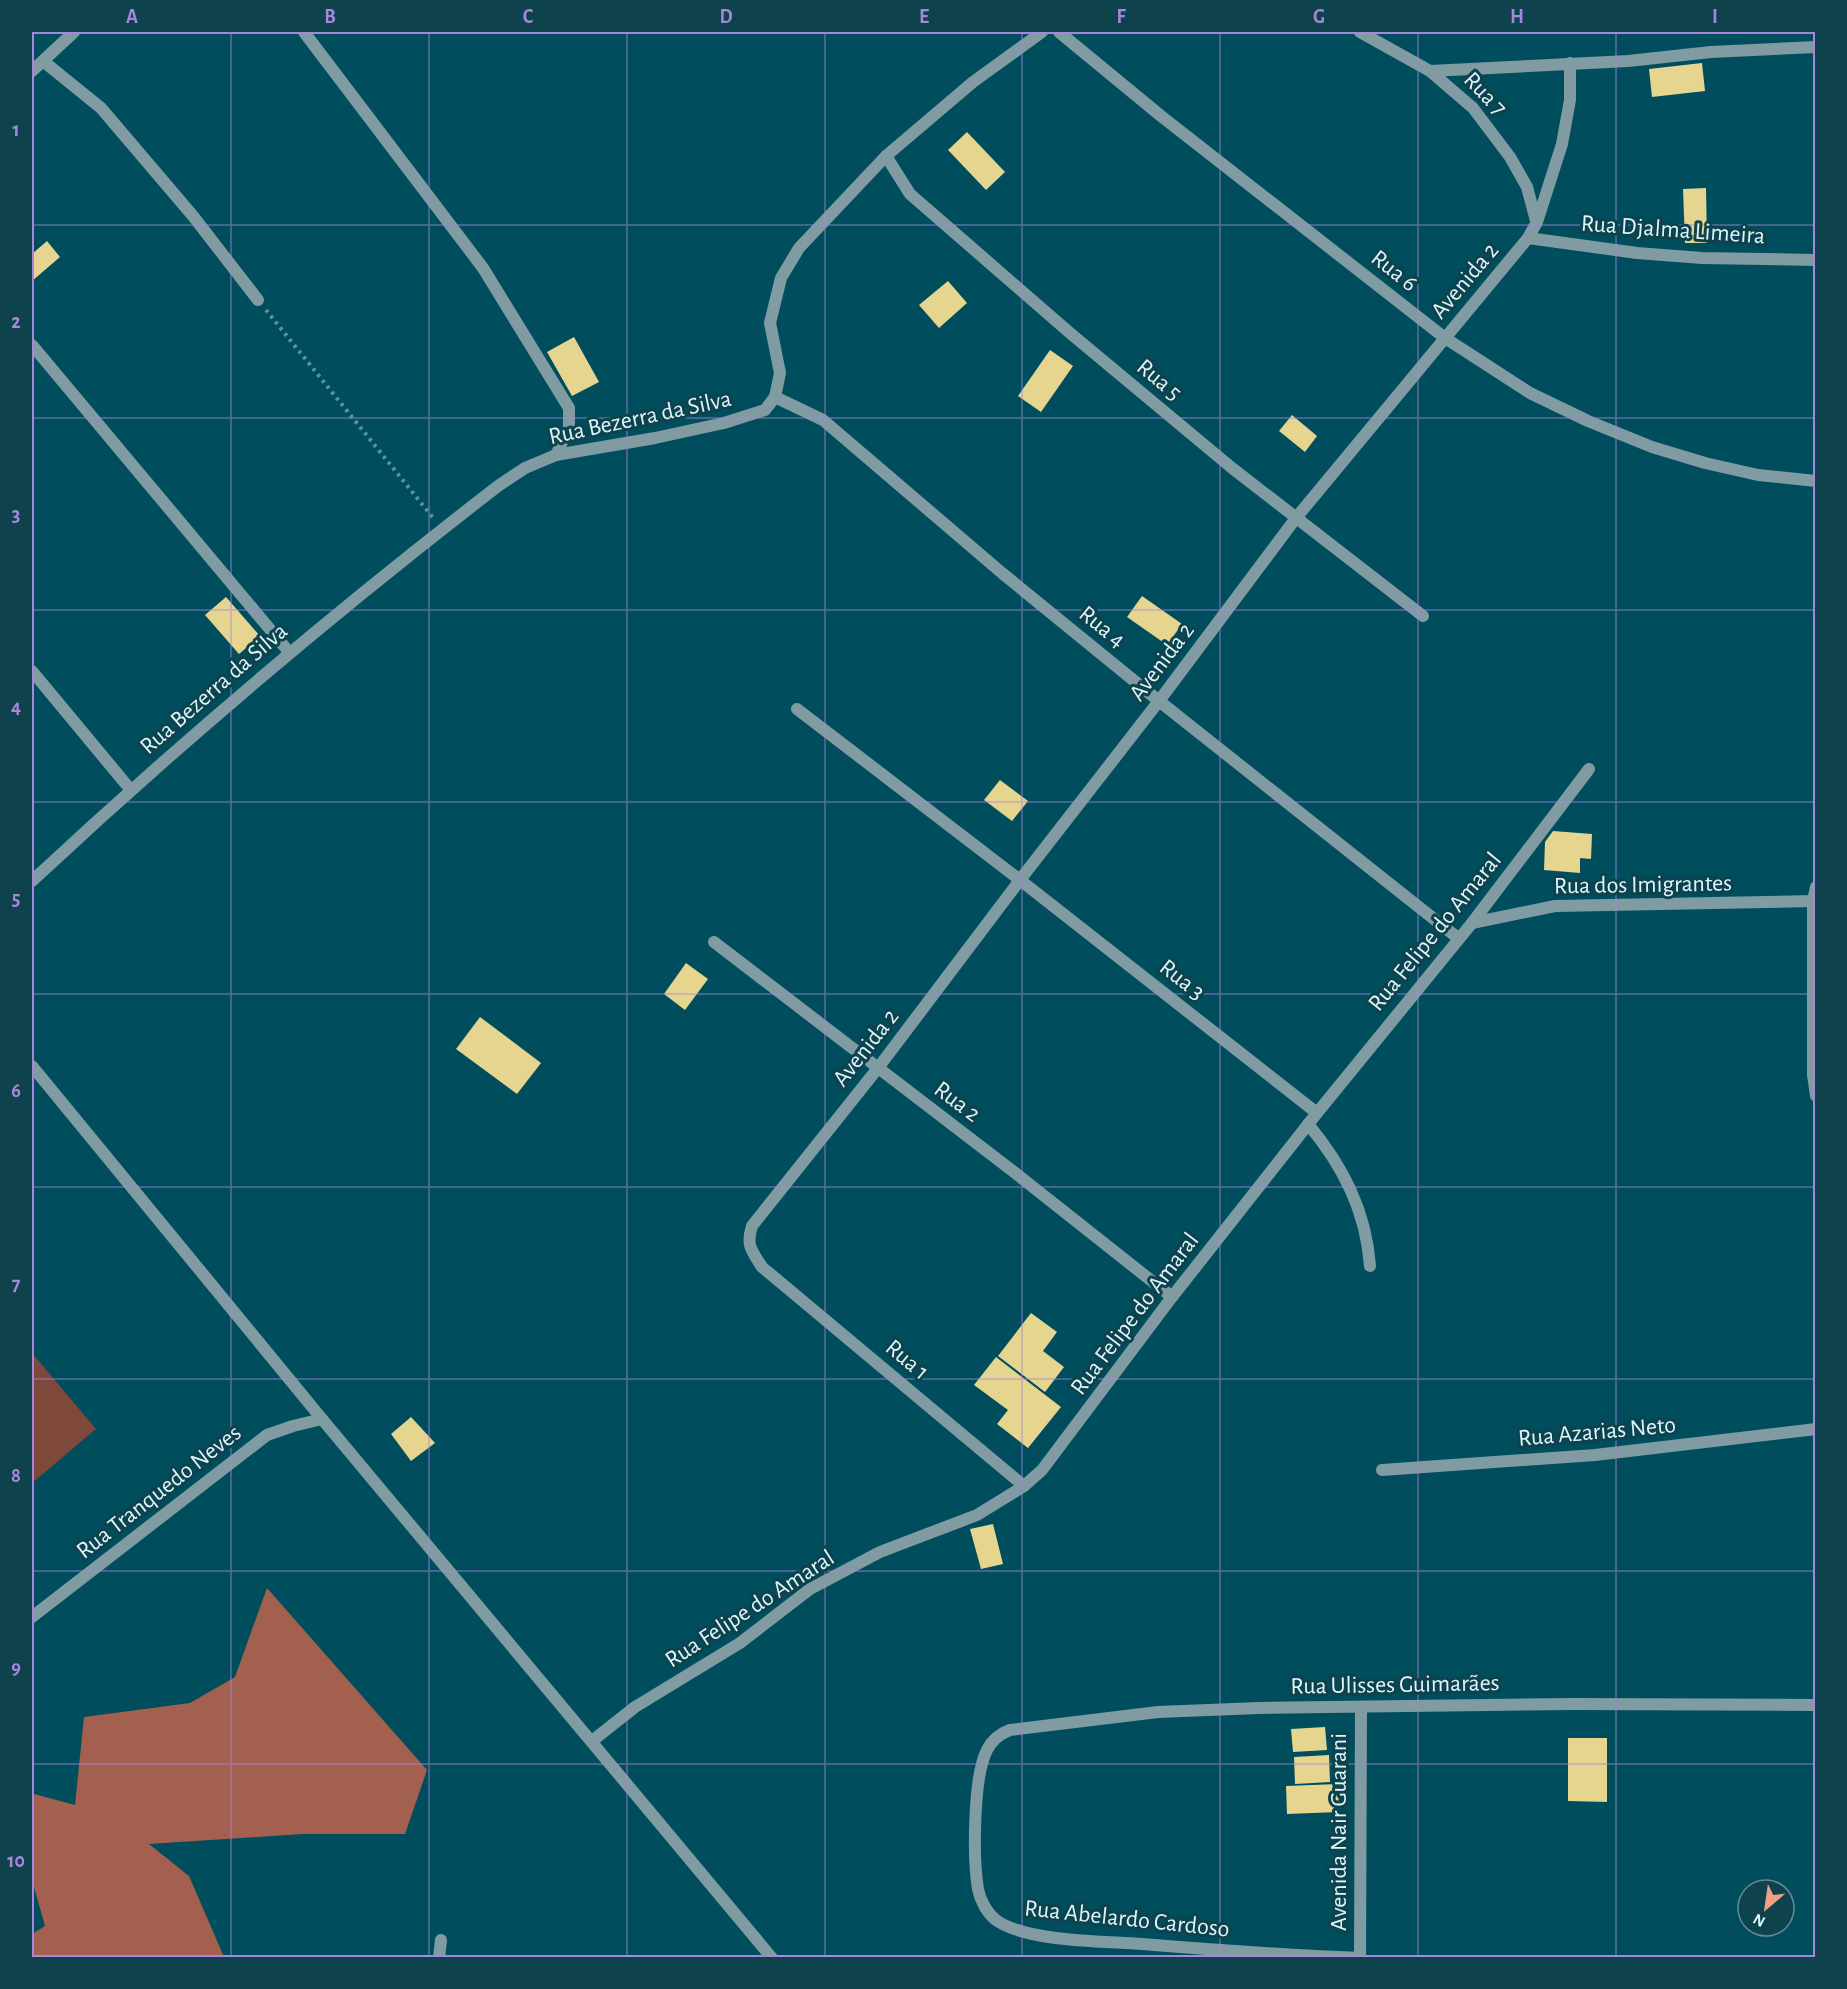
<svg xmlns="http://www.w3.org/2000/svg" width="1847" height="1989" viewBox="0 0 1847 1989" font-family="'Alegreya Sans',sans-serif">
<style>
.green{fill:#7e493a}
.forest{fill:#a3604e}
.building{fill:#e5d58e}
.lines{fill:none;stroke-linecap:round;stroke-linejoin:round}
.path{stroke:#5b939f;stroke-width:4;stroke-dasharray:3 4.5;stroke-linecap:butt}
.minor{stroke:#819ba2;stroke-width:12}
.tertiary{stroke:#819ba2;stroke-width:12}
.grid{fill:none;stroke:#a787db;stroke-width:1.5;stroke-opacity:0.55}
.labels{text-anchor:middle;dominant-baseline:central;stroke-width:6;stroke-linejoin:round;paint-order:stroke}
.street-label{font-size:24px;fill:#ddf6fd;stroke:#0e424d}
.neatline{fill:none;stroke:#a787db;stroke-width:2}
.grid-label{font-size:20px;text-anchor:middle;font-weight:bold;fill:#a787db}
</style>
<rect width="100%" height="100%" fill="#004e5d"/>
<polygon class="green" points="32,1353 96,1429 32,1483"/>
<polygon class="forest" points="267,1588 427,1770 405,1834 302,1834 149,1844 189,1876 224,1957 32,1957 32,1934 45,1926 32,1880 32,1782 34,1794 75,1805 84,1717 190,1703 235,1677"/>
<g class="building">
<polygon points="1702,63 1705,91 1652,97 1649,69"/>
<polygon points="967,132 1005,172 986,190 948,150"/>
<polygon points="1706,188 1707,243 1685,243 1683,189"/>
<polygon points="47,241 60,257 32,281 32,254"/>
<polygon points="948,281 967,303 939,328 919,305"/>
<polygon points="574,337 599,382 572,396 547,352"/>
<polygon points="1050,350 1073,366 1041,412 1018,396"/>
<polygon points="1292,415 1317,436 1305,452 1279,431"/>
<polygon points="1142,596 1182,624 1167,645 1127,617"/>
<polygon points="226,597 260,636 239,654 205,615"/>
<polygon points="1000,780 1028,801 1012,821 984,800"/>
<polygon points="1553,831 1592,834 1591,859 1580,858 1580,873 1544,870 1545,842"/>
<polygon points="686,963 708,979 685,1010 664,994"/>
<polygon points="480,1017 541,1063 517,1094 456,1049"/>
<polygon points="1031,1313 1057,1332 1043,1351 1064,1367 1045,1392 998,1356"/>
<polygon points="996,1357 1061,1407 1028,1448 997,1424 1008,1410 974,1385"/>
<polygon points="411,1417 435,1443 411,1461 391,1434"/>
<polygon points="993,1524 1003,1564 981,1569 970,1529"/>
<polygon points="1325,1727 1327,1750 1293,1752 1291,1729"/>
<polygon points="1568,1738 1607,1738 1607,1802 1568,1801"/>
<polygon points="1329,1755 1330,1782 1295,1784 1294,1757"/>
<polygon points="1338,1784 1339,1812 1287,1814 1286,1786"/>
</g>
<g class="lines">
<polyline class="path" points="266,310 434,519"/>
<g class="minor">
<polyline points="304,32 483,268 569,408 569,428 556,455"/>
<polyline points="1059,32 1161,116 1445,338 1530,393 1588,421 1652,447 1705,463 1758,475 1816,481"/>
<polyline points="1360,32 1430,71 1473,108 1510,157 1527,187 1536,221"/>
<polyline points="43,61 101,108 193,216 258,300"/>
<polyline points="32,71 74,32"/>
<polyline points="1430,71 1628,61 1711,52 1816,47"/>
<polyline points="886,156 910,194 1070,333 1232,468 1423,616"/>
<polyline points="1528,238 1637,253 1702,258 1816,260"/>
<polyline points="32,345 289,652"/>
<polyline points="775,397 823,420 1002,573 1159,701 1458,938"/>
<polyline points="32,671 130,789"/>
<polyline points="797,709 1020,880 1317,1113"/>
<path d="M32,881c149,-139 304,-270 466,-395l27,-18 31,-13 99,-17 69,-15 41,-13 10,-13 5,-24 -10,-50 11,-45 18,-30 87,-92 87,-74 69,-50"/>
<polyline points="1816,887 1813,901 1813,1075 1816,1096"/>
<polyline points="1472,923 1555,906 1816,901"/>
<polyline points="714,942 1014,1172 1172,1297"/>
<path d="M1308,1124c35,42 58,87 62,142"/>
<polyline points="1382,1470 1595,1455 1816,1429"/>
<path d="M1024,1486l-262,-219c-11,-17 -16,-22 -10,-41l126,-158 142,-188 139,-179 137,-183 232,-280 9,-16 25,-78 8,-44v-37"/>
<polyline points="32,1617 267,1435 293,1426 322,1419"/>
<polyline points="592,1741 635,1707 740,1643 810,1589 880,1552 977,1515 1024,1486 1042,1470 1172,1297 1317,1113 1472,923 1589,769"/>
<polyline points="439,1958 441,1940"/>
<path d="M1360,1958c-73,-3 -145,-8 -218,-14 -38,-3 -116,-2 -146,-24 -9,-7 -16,-20 -18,-31 -5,-30 -5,-112 9,-139 5,-10 12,-16 23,-20l148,-18 101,-4 314,-4 243,1"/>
<polyline points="1360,1958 1361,1708"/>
</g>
<polyline class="tertiary" points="32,1066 322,1419 772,1958"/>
</g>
<path class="grid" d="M231,32v1926M429,32v1926M627,32v1926M825,32v1926M1022,32v1926M1220,32v1926M1418,32v1926M1616,32v1926M32,225h1784M32,418h1784M32,610h1784M32,802h1784M32,994h1784M32,1187h1784M32,1379h1784M32,1571h1784M32,1764h1784"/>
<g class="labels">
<g class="street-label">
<text transform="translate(1485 94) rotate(46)">Rua 7</text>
<text transform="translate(1673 230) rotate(4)">Rua Djalma Limeira</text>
<text transform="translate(1394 271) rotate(38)">Rua 6</text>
<text transform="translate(1465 281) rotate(-50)">Avenida 2</text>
<text transform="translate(1159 380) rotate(40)">Rua 5</text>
<text transform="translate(640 418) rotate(-12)">Rua Bezerra da Silva</text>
<text transform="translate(1102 627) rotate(39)">Rua 4</text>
<text transform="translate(1162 662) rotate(-53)">Avenida 2</text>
<text transform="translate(214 689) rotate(-41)">Rua Bezerra da Silva</text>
<text transform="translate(1643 885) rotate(-1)">Rua dos Imigrantes</text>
<text transform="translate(1435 932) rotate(-51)">Rua Felipe do Amaral</text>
<text transform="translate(1182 980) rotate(38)">Rua 3</text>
<text transform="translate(866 1048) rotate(-52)">Avenida 2</text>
<text transform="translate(957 1102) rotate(37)">Rua 2</text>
<text transform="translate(1135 1314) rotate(-53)">Rua Felipe do Amaral</text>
<text transform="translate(907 1360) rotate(40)">Rua 1</text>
<text transform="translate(1597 1432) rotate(-5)">Rua Azarias Neto</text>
<text transform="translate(159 1492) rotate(-38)">Rua Tranquedo Neves</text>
<text transform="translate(750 1609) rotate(-33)">Rua Felipe do Amaral</text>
<text transform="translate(1395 1685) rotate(-1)">Rua Ulisses Guimarães</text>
<text transform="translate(1339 1832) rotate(-90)">Avenida Nair Guarani</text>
<text transform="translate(1127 1919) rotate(6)">Rua Abelardo Cardoso</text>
</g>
</g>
<rect width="1847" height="1989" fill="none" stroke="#0e424d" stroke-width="66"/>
<g transform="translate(1766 1908) rotate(209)"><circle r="28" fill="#0e424d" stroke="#618a93" stroke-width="1.5"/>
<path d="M0-4.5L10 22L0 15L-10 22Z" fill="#f49e86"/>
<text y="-9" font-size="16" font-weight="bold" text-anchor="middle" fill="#ddf6fd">N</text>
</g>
<rect x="33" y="33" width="1781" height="1923" class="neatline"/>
<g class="grid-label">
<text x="132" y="23">A</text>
<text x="330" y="23">B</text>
<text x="528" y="23">C</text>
<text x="726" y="23">D</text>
<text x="924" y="23">E</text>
<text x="1121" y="23">F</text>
<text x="1319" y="23">G</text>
<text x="1517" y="23">H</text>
<text x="1715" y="23">I</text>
<text x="16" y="136">1</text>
<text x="16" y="328">2</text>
<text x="16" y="521">3</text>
<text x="16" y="713">4</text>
<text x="16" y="905">5</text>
<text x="16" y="1097">6</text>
<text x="16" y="1290">7</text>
<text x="16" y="1482">8</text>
<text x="16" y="1674">9</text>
<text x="16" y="1867">10</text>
</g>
</svg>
